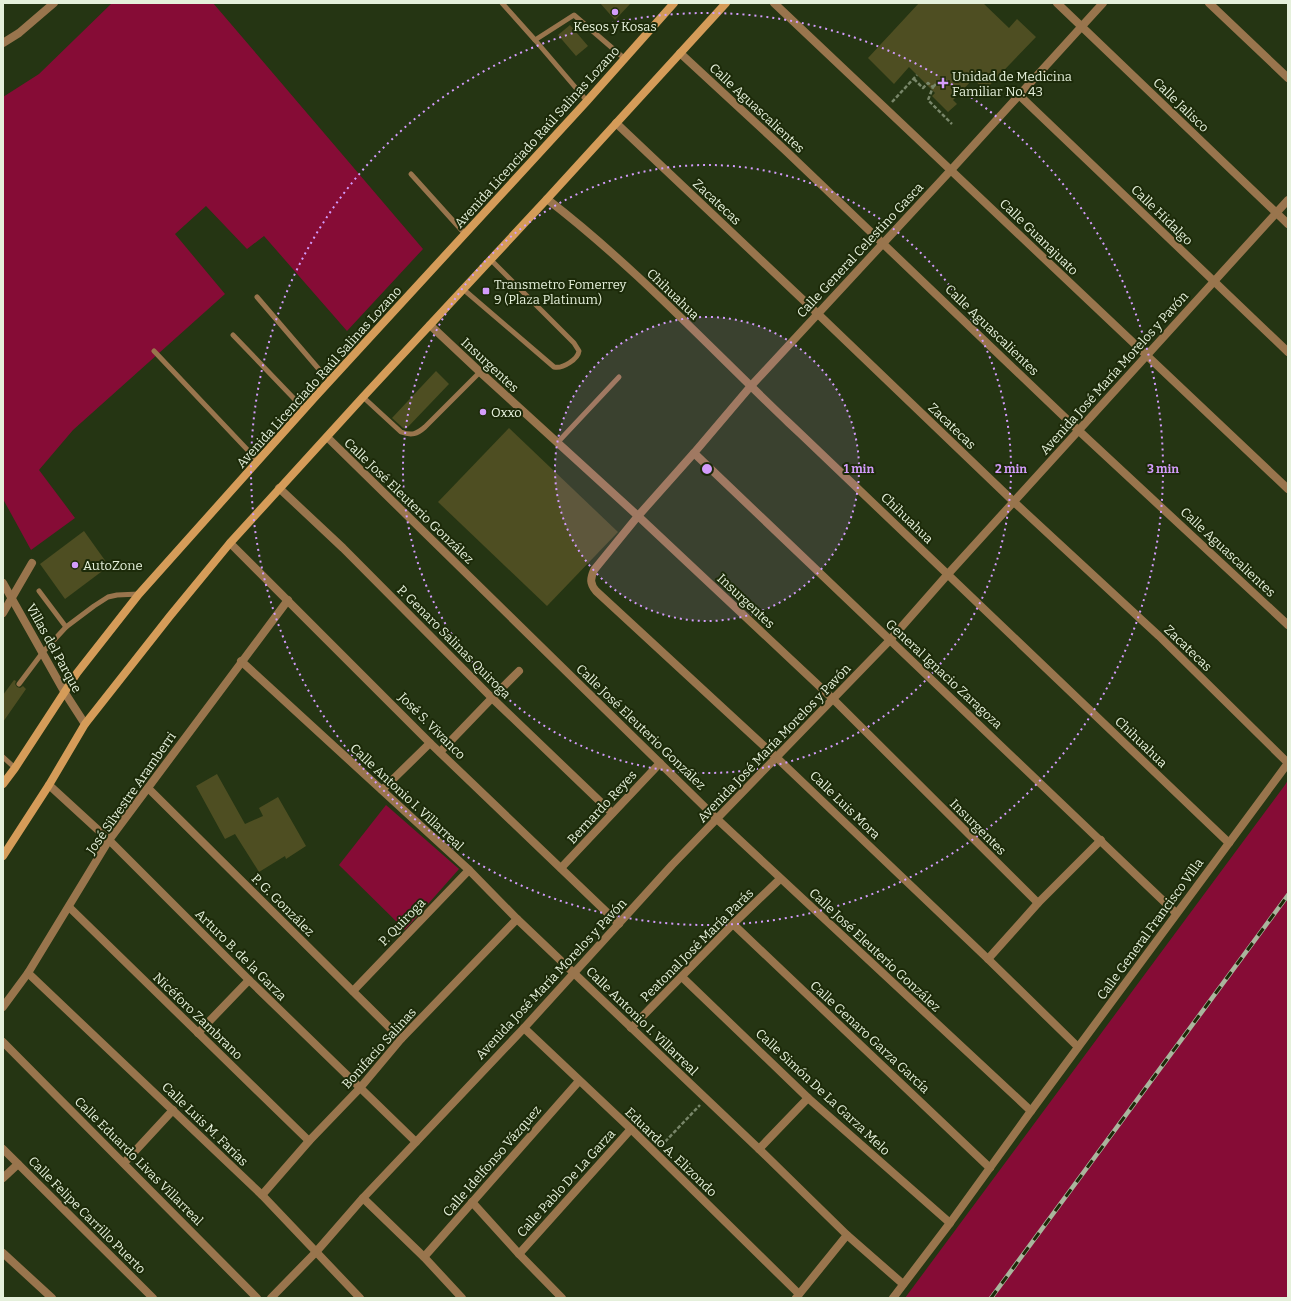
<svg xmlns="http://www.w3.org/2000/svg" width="1291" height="1301" viewBox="0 0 1291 1301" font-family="Bitter,serif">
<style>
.green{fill:#860c36}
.building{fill:#4e4e22}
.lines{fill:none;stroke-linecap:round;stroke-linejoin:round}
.path{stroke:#788669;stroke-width:2.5;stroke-dasharray:4 2;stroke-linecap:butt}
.service{stroke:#99754d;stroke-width:5}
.minor{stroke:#99754d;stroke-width:8}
.tertiary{stroke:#99754d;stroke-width:8}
.secondary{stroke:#d59c59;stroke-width:8}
.rail-casing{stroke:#a9b69d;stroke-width:4.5}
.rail{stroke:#1c2a09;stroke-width:3;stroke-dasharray:9;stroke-linecap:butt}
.ring{fill:none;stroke:#d39cfc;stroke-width:2;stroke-dasharray:2 4}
.poi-dot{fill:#d39cfc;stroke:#1c2a09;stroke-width:1.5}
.labels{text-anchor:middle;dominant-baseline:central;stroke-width:4;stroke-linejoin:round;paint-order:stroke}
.poi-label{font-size:13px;fill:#e5f0db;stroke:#1c2a09;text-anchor:start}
.street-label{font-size:13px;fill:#e5f0db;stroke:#1c2a09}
.centre{fill:#d39cfc;stroke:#1c2a09;stroke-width:2}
.ring-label{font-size:12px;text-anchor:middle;font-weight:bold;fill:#d39cfc;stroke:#1c2a09;stroke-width:4;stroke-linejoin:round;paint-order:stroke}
</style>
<rect width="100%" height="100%" fill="#253513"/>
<g class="green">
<polygon points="112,3 213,3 423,249 347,331 264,236 247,249 206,206 175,234 225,294 73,430 39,470 75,518 31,550 3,499 3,97 39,74"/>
<polygon points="1288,780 1288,1298 905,1298 1285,785"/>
<polygon points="386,805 459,869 405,930 339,865"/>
</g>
<g class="building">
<polygon points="600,3 631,3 615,20"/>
<polygon points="919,3 983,3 1009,28 1017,19 1036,37 985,90 973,79 953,100 957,104 948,112 932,96 935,93 909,67 894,84 868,58"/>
<polygon points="570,25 588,46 576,56 558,35"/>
<polygon points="436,371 449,384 406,429 403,428 392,418"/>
<polygon points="509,428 618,532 547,606 438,502"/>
<polygon points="84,531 109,566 65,599 40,564"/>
<polygon points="14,680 16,681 15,684 17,687 20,688 23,686 26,689 3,722 3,695"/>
<polygon points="217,774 245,824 263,816 259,808 278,797 306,846 286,859 285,856 259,872 235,834 225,839 196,786"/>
</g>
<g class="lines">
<g class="path">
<polyline points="914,79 923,88 928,83 933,87 928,100 952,124"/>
<polyline points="933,87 936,84"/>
<polyline points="892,102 917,75"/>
<polyline points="661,1146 700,1105"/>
</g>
<g class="service">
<polyline points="502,3 535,40 587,101"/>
<polyline points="535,40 574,15 625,59"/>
<polyline points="411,174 465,234"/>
<path d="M463,289l91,78c9,2 24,-8 25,-16l-5,-8 -84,-84"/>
<polyline points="257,297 329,381"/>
<polyline points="233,335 304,409"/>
<polyline points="154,351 258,461"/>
<path d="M363,397l38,35c11,4 16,2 24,-5l55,-55"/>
<polyline points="558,442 619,377"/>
<polyline points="39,591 66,627"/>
<polyline points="19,684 43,652 66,627 94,606 108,597 117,595 139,594"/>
<polyline points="3,757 15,768"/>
</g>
<g class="minor">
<polyline points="774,3 1288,489"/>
<polyline points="1057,3 1288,224"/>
<polyline points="1209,3 1288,78"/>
<polyline points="3,43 19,33 54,3"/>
<polyline points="680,53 786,151 1078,430 1288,625"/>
<polyline points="1019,95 1288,352"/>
<polyline points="616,123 818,314 1014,502 1159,636 1288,763 1031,1111 950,1223 893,1298"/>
<path d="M547,199c87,67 162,148 242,224 147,139 293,279 440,420"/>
<polyline points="430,325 480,372 638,516 833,699 1038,903"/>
<polyline points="327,437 717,819 1031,1111"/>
<polyline points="694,453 1176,913"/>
<polyline points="279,488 343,548 492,698 612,813"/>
<polyline points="230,543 430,743 619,924"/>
<polyline points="3,583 65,693 85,724"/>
<polyline points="3,613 32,563"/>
<polyline points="241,661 469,870 517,919 759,1149 847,1235 903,1284"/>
<polyline points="440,752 492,698 519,671"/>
<polyline points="49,785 109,840 249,980 416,1142"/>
<polyline points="148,788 401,1039"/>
<polyline points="382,790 430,743"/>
<polyline points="561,868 660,763"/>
<polyline points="69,907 309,1141"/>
<polyline points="733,924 990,1168"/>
<polyline points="988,959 1038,903 1101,840"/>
<polyline points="28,973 262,1195 360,1298"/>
<polyline points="682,977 808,1098 950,1223"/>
<polyline points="353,991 469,870"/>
<polyline points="3,1007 28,973 109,840 288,600"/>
<polyline points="524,1028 631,1129 799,1294"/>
<polyline points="631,1028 733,924 780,879"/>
<polyline points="198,1033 249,980"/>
<polyline points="3,1042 257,1298"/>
<path d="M1078,1047l-90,-88 -211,-201 -181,-167c-6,-7 -6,-12 -2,-21l44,-54 56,-63 56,-66 201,-217 152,-167"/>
<polyline points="3,1149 153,1298"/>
<polyline points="759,1149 808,1098"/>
<polyline points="124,1163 173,1110"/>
<polyline points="3,1178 18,1164"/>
<polyline points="262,1195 309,1141 360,1088 401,1039 517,919"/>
<polyline points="363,1198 424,1257 462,1298"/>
<polyline points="472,1202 519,1254 562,1298"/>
<polyline points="3,1253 52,1298"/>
<polyline points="519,1254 631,1129"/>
<polyline points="424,1257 579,1081"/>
<polyline points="796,1298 847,1235"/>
</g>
<polyline class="tertiary" points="271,1298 316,1252 363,1198 524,1028 672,865 890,640 948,574 1288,200"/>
<g class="secondary">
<polyline points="3,784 15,768 77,673 139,594 315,397 587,101 674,3"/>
<polyline points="3,856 49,785 85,724 170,616 230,543 363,397 547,199 726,3"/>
</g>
<defs>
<polyline id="rail" points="991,1298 1288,895"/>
</defs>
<use href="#rail" class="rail-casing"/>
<use href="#rail" class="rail"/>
</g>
<circle cx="707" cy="469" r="152" fill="#d39cfc" fill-opacity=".12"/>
<g class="ring">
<circle cx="707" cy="469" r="152"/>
<circle cx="707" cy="469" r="304"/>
<circle cx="707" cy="469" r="456"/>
</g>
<g class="poi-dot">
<circle cx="615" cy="12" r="4"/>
<path d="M941 77h4v4h4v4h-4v4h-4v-4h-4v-4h4z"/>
<rect x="482" y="287" width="8" height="8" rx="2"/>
<circle cx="483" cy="412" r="4"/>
<circle cx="75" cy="565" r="4"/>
</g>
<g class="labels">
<g class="poi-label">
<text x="615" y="26" text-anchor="middle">Kesos y Kosas</text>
<text x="952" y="76">Unidad de Medicina<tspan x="952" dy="15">Familiar No. 43</tspan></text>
<text x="494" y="284">Transmetro Fomerrey<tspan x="494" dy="15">9 (Plaza Platinum)</tspan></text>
<text x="491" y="412">Oxxo</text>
<text x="83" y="565">AutoZone</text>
</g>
<g class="street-label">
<text transform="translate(1181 105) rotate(44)">Calle Jalisco</text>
<text transform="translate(757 108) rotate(43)">Calle Aguascalientes</text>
<text transform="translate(537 137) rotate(-48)">Avenida Licenciado Raúl Salinas Lozano</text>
<text transform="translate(717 202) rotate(43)">Zacatecas</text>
<text transform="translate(1162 215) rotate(44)">Calle Hidalgo</text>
<text transform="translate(1039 237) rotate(44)">Calle Guanajuato</text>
<text transform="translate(860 250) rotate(-47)">Calle General Celestino Gasca</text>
<text transform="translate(673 294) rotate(44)">Chihuahua</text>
<text transform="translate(992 330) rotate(44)">Calle Aguascalientes</text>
<text transform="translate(490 365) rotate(43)">Insurgentes</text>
<text transform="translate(1114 373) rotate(-48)">Avenida José María Morelos y Pavón</text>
<text transform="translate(319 377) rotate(-48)">Avenida Licenciado Raúl Salinas Lozano</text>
<text transform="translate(952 426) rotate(44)">Zacatecas</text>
<text transform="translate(409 501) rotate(44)">Calle José Eleuterio González</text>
<text transform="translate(907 518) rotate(44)">Chihuahua</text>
<text transform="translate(1228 552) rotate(43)">Calle Aguascalientes</text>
<text transform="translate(746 601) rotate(43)">Insurgentes</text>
<text transform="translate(454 642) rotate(45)">P. Genaro Salinas Quiroga</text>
<text transform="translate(54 648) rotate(61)">Villas del Parque</text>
<text transform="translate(1188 648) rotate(44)">Zacatecas</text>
<text transform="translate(944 674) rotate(43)">General Ignacio Zaragoza</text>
<text transform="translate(432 726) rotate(45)">José S. Vivanco</text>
<text transform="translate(641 727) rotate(44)">Calle José Eleuterio González</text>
<text transform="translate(1141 742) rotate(44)">Chihuahua</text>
<text transform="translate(774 743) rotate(-46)">Avenida José María Morelos y Pavón</text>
<text transform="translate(131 793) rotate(-55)">José Silvestre Aramberri</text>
<text transform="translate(407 797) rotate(43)">Calle Antonio I. Villarreal</text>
<text transform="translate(845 805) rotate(44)">Calle Luis Mora</text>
<text transform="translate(602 807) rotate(-47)">Bernardo Reyes</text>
<text transform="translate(978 827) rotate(45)">Insurgentes</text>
<text transform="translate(283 905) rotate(45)">P. G. González</text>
<text transform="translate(402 922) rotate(-46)">P. Quiroga</text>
<text transform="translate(1150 929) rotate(-54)">Calle General Francisco Villa</text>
<text transform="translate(697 945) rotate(-45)">Peatonal José María Parás</text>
<text transform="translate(875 950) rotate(43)">Calle José Eleuterio González</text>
<text transform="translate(241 955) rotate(45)">Arturo B. de la Garza</text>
<text transform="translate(551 979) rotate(-47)">Avenida José María Morelos y Pavón</text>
<text transform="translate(198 1016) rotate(44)">Nicéforo Zambrano</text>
<text transform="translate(642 1021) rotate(44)">Calle Antonio I. Villarreal</text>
<text transform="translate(870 1037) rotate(43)">Calle Genaro Garza García</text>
<text transform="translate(379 1048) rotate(-48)">Bonifacio Salinas</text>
<text transform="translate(823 1092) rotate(43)">Calle Simón De La Garza Melo</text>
<text transform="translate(205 1124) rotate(44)">Calle Luis M. Farías</text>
<text transform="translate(671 1152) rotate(44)">Eduardo A. Elizondo</text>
<text transform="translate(139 1161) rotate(45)">Calle Eduardo Livas Villarreal</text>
<text transform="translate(492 1161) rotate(-49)">Calle Idelfonso Vázquez</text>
<text transform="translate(566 1183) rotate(-48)">Calle Pablo De La Garza</text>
<text transform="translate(87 1215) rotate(45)">Calle Felipe Carrillo Puerto</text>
</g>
</g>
<circle cx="707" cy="469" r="6" class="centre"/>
<g class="ring-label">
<text x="859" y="473">1 min</text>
<text x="1011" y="473">2 min</text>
<text x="1163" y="473">3 min</text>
</g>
<rect width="1291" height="1301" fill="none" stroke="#e5f0db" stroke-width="8"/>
</svg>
